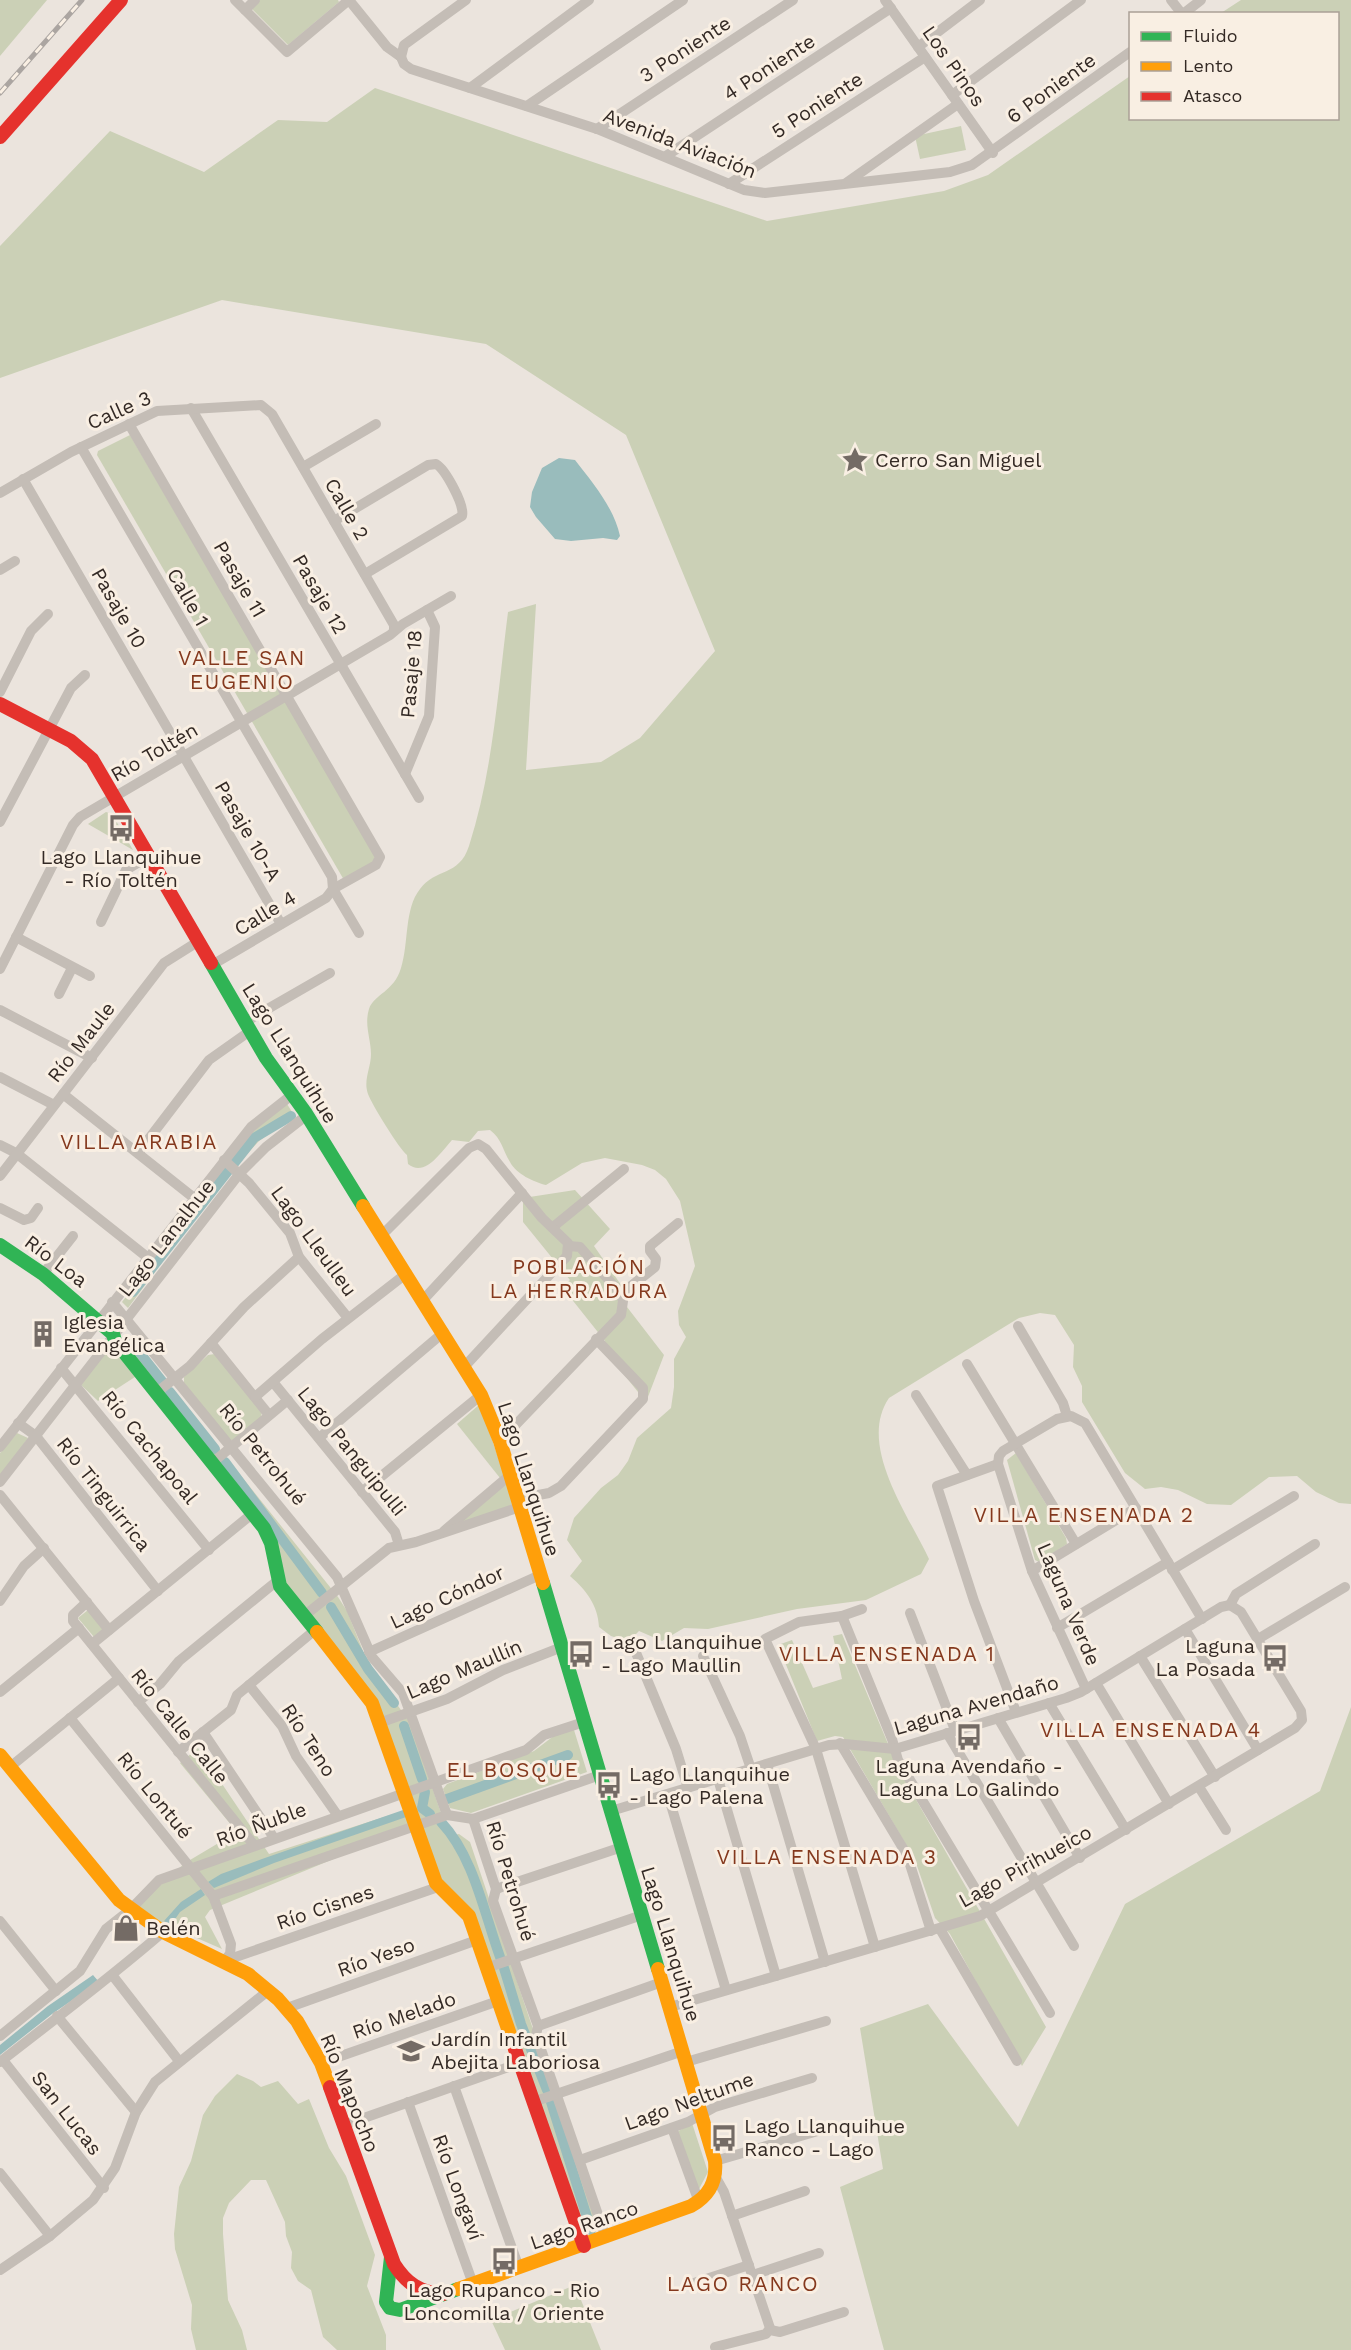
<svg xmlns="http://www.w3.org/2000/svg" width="1351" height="2350" viewBox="0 0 1351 2350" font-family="'Work Sans',sans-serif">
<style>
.green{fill:#cbd0b6}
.water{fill:#99bcbc}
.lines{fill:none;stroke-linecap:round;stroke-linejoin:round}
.canal{stroke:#99bcbc;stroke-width:10}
.street{stroke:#c4bdb6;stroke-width:10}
.fast{stroke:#30b455;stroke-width:14}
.slow{stroke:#ff9f0a;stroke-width:14}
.jam{stroke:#e5322d;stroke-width:14}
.rail-casing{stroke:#aba5a1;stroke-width:5}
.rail{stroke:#f9efe3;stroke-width:3;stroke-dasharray:9;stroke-linecap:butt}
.labels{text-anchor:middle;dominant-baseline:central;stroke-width:6;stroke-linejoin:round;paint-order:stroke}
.street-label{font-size:20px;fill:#342a25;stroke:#f9efe3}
.poi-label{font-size:20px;fill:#342a25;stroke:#f9efe3;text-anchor:start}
.neighbourhood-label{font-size:21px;letter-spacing:1.5px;fill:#84381d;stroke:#f9efe3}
</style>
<rect width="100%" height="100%" fill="#ebe4dd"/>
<g class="green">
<polygon points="0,0 47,0 0,56"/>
<polygon points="260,0 338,0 339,2 288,45 252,9"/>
<path d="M1241,0h110v1504l-12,-1 -23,-11 -19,-16 -28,1 -38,28 -24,-1 -29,-14 -17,-3 -16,2 -20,-16 -43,-71v-16l-9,-19 1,-22 -19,-30 -15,-2 -21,5 -130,80c-32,47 19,116 40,161l-8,15 -55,26 -69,9 -89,20 -24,-1 -22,13 -23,-10 -11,11 -17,-6 -12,-9c-1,-22 -13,-37 -29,-51l12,-15 -15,-21 7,-22 27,-30 17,-13 10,-14 9,-23 34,-30 3,-21v-28l12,-22 -7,-12 -1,-14 17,-45 -15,-65 -14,-22 -11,-9 -13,-5 -37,-7 -23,5 -36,22c-12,-3 -30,-11 -36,-23 -8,-13 -8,-23 -20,-32l-12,1 -9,11 -17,-2c-11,12 -27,38 -44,24l-1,-9c-7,-5 -36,-52 -39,-61 -5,-14 3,-26 3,-40 0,-15 -7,-29 -2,-45 5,-15 25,-17 32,-41 8,-25 3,-59 19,-79 15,-21 39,-12 49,-43 24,-75 29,-156 39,-234l28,-8 -10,166 75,-8 39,-24 75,-87 -89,-216 -140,-91 -264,-44 -222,78v-132l110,-115 94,41 74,-52 49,2 48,-34 392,133 177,-30 44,-16 142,-99v42h208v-104l-117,-1z"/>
<polygon points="961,126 966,150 920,159 915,136"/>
<polygon points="130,435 375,855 374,861 344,880 97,455 98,451"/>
<polygon points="106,812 112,814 133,850 88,824"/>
<polygon points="287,1104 294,1115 259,1141 225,1178 128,1308 122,1302 236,1153 253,1131"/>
<polygon points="575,1190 610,1229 594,1246 626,1292 627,1307 664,1355 646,1402 606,1352 605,1341 562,1287 570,1280 523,1222 523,1198"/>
<polygon points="133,1341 338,1597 347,1611 369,1666 409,1721 449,1836 459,1834 470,1842 598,2222 582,2227 470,1910 441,1881 416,1825 210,1910 205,1917 222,1949 158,1921 138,1905 185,1863 237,1832 180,1763 198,1748 269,1854 415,1807 391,1738 285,1592 275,1536 122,1353"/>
<polygon points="110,1344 138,1375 98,1401 80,1384"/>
<polygon points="215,1354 262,1411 261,1418 236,1440 230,1440 184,1383 184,1377 208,1355"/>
<polygon points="480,1404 504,1475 500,1478 457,1424"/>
<polygon points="17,1433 28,1438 0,1478 0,1453"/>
<polygon points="1016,1453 1066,1538 1067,1544 1039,1562 1035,1560 1007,1460"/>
<polygon points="507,1482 515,1505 454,1526"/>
<polygon points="88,1610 104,1629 94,1637 78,1618"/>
<polygon points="842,1634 899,1770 1046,2027 1022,2066 950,1934 935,1918 915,1860 843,1737 835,1736 817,1741 778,1645 792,1640 813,1688 842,1679 833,1636"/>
<polygon points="1351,1707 1351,2350 884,2350 840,2187 883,2169 860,2028 928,2004 1018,2127 1125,1904 1320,1791"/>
<polygon points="574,1730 587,1772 471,1813 450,1808 443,1789 447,1784 534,1751 555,1735"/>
<polygon points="237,2074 253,2081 261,2087 278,2081 298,2104 309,2099 329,2148 346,2176 375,2255 367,2286 386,2335 386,2350 337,2350 323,2337 311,2290 298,2281 291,2268 292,2252 286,2236 285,2222 266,2180 251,2180 229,2203 223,2218 223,2234 228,2300 242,2330 247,2350 196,2350 191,2329 192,2305 175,2249 174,2234 179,2187 191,2161 203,2115 215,2096"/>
<polygon points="692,2123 708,2172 698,2191 677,2132"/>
<polygon points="575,2285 601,2350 505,2350 491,2320"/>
</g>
<g class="water">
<path d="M559,458l16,2c18,23 39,48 45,76l-3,4 -14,-2 -32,3 -16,-2 -19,-22 -6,-10 2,-15 10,-24z"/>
<polygon points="406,1809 409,1816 274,1863 214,1888 208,1882 221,1874 262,1859"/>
<polygon points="201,1889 205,1895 180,1912 171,1925 164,1921 181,1902"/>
<polygon points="93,1975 99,1982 52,2014 0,2055 0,2045 48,2006"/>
</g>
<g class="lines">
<g class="canal">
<polyline points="133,1292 254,1138 291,1116"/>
<polyline points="132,1343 162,1381"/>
<polyline points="170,1392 215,1449"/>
<polyline points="225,1462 322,1593"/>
<polyline points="331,1607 368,1669 394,1703"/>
<polyline points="404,1726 422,1779"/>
<polyline points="425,1792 422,1808 430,1814"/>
<polyline points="447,1799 568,1755"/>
<path d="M441,1822c33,35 43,91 59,135"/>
<polyline points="504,1968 521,2024 547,2090"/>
<polyline points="551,2102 591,2230"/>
</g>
<g class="street">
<polyline points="235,0 287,52 349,0"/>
<polyline points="349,0 387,47 401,57"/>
<polyline points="885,0 993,153"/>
<polyline points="1171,0 1182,14"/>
<polyline points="245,10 255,0"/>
<polyline points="1183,14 1201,0"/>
<polyline points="918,47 980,0"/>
<polyline points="401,57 404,64 411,69 597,129 744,190 765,193 950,172 972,165 1130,52"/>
<polyline points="401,57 404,45 466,0"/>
<polyline points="470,88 589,0"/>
<polyline points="952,95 1081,0"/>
<polyline points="527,106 683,0"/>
<polyline points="597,129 793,0"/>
<polyline points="666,156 891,8"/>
<polyline points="846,183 958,104"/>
<polyline points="729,184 925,57"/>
<polyline points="191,408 419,798"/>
<polyline points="129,424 380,857 376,865 333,889 326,898 212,965"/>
<polyline points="81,447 332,877 333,889 359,933"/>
<polyline points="303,467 376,424"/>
<polyline points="23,479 281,924"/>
<polyline points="0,493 71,452 157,411 261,405 272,414 394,625 394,631"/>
<path d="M334,521l94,-56 8,-1c9,5 29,41 26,52l-97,58"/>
<polyline points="0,570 15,561"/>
<polyline points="0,692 31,631 48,614"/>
<polyline points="405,774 429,716 435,627 427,610"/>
<polyline points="0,822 71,688 85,675"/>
<polyline points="101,922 126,870 149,856"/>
<polyline points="16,937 90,976"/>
<polyline points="0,969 73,825 80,817 390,635 403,624 451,596"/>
<polyline points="59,994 72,968"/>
<polyline points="0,1010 92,1058"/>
<polyline points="245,1022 330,973"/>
<polyline points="0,1077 54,1105"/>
<polyline points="63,1094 194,1198"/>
<polyline points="0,1145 16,1153 147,1257"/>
<polyline points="138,1153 209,1060 250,1031"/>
<polyline points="224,1160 249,1183 290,1233 299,1257 348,1318"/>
<polyline points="0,1176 164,963 199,941"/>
<polyline points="0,1208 24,1220 31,1218 38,1208"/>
<polyline points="553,1227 624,1169"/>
<polyline points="382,1235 469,1148 478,1144 486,1149 542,1218 568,1243 567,1256 465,1366"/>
<polyline points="43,1274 73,1236"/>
<polyline points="621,1294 655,1267 656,1259 650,1251 650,1246 678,1223"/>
<polyline points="424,1299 522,1193"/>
<polyline points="112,1302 337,1577 372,1657 403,1693 447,1815"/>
<polyline points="1018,1326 1063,1403 1067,1416"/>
<polyline points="211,1343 269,1415"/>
<polyline points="967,1364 1076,1544"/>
<polyline points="61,1368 209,1550"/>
<polyline points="273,1382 395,1532 399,1545"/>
<polyline points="156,1393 190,1366 244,1307 299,1257"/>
<polyline points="916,1395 967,1475"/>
<polyline points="255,1397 322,1339 407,1273"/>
<polyline points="18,1423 36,1436 158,1591"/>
<polyline points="319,1438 444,1332"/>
<polyline points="500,1441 621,1315 623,1301 621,1294 580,1247 569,1246"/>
<polyline points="0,1447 251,1127 293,1094"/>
<polyline points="212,1463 288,1400"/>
<polyline points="998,1464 937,1486 974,1601 1016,1712"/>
<polyline points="0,1482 240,1173 266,1147 307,1115"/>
<polyline points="362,1492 481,1395"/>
<polyline points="0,1495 109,1630"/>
<polyline points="517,1499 549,1493 561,1486 643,1399 643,1388 596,1339"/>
<polyline points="444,1531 510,1475"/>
<polyline points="1172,1570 1294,1496"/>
<polyline points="1032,1571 1136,1508"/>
<polyline points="0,1601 24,1566 44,1548"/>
<polyline points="87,1602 73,1615 73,1621 254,1845"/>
<polyline points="1230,1605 1236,1594 1315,1544"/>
<polyline points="862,1609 842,1616 799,1622 765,1639 816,1749 875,1947"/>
<polyline points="910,1613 955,1730"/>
<polyline points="304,1616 389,1548 416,1542 520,1507"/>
<polyline points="842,1616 892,1739 898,1760 1050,2013"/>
<polyline points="1057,1628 1168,1562"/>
<polyline points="1185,1629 1258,1750"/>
<polyline points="1258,1639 1345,1587"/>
<polyline points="92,1644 252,1514"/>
<polyline points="634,1648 676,1749 688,1788"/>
<polyline points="369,1652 540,1575"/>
<polyline points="703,1656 740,1736 751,1769"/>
<polyline points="1140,1656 1215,1777"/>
<polyline points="1096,1683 1169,1804"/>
<polyline points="249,1685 282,1726 296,1756 338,1816"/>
<polyline points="1086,1689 1032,1571 998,1464 999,1456 1003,1451 1057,1419 1071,1416 1085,1423 1202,1619"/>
<polyline points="0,1692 79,1628"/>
<polyline points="138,1702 160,1684 179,1661 277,1581"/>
<polyline points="1049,1703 1126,1830"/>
<polyline points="70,1718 213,1896 231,1944 230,1954 224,1961"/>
<polyline points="998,1718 1080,1858"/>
<polyline points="379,1723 447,1699 503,1670 562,1647"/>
<polyline points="203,1732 274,1838"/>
<polyline points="947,1733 1074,1946"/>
<polyline points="840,1743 907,1855 931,1931"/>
<polyline points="178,1752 231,1710 237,1695 315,1630"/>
<polyline points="767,1764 825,1962"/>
<polyline points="10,1767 119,1678"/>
<polyline points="718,1779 776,1976"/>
<polyline points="1199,1787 1226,1830"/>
<polyline points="668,1795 726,1990"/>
<polyline points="611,1811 829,1745 845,1744 895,1749 1066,1698 1081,1692 1221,1607 1230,1605"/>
<polyline points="473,1819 496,1889 493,1901 538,2026 536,2035 606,2238"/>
<polyline points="496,1889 622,1847"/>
<polyline points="213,1896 447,1815 473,1819 600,1775"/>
<polyline points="0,1921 56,1991"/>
<polyline points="940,1929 1017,2061"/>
<polyline points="224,1961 438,1887"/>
<polyline points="486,1968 642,1915"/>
<polyline points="113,1976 179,2061"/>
<polyline points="670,2007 980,1916 1295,1728 1302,1720 1301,1711 1241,1612 1230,1605"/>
<polyline points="287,2008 477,1940"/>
<polyline points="57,2016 136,2112"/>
<polyline points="538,2026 662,1982"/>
<polyline points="0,2036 80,1971 106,1929 130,1910 159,1880 526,1750 544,1735 584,1722"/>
<polyline points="3,2060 104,2188"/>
<path d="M0,2062c55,-43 110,-84 163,-130"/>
<polyline points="686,2062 826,2021"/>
<polyline points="321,2063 498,2001"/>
<polyline points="454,2086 519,2268"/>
<polyline points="408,2102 473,2284"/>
<polyline points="533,2102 683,2051"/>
<polyline points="344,2125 520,2063"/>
<polyline points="672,2128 699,2202"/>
<polyline points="580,2160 688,2122 715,2107 812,2078"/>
<polyline points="715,2161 828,2128"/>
<polyline points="0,2173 50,2236"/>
<polyline points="715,2176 724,2192 770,2328 766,2334 715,2347"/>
<polyline points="732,2216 805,2191"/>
<polyline points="0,2270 50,2236 93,2200 115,2168 136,2112 155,2082 269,1990"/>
<polyline points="753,2275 819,2253"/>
<polyline points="694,2283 749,2265"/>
<polyline points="770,2330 780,2332 844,2312"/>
</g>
<g class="fast">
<polyline points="211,963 266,1058 305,1112 363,1206"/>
<polyline points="0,1245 43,1274 113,1334 115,1341 264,1528 271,1543 280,1586 317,1632"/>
<polyline points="543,1583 658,1969"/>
<polyline points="391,2257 386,2302 390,2308 400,2310 458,2289"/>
</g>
<g class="slow">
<polyline points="363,1206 481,1395 500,1441 543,1583"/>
<polyline points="317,1632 372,1703 436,1883 469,1916 515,2049"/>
<polyline points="0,1755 119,1900 163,1932 248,1974 278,1999 297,2021 321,2063 330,2087"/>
<path d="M458,2289l233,-83c18,-10 26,-24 24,-45l-57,-192"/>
</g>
<g class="jam">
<polyline points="0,137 121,0"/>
<polyline points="0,704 71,741 92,759 211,963"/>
<polyline points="515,2049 584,2246"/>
<path d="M330,2087l64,177c12,19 26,29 49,30"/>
</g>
<defs>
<polyline id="rail" points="0,93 82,0"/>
</defs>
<use href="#rail" class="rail-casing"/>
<use href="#rail" class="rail"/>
</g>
<defs>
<symbol id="sight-bare" viewBox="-9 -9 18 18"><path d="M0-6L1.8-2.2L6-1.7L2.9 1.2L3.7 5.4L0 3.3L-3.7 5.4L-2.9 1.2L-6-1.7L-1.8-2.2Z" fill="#746b65" stroke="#f9efe3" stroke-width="2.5" paint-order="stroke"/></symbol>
<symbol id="bus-bare" viewBox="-9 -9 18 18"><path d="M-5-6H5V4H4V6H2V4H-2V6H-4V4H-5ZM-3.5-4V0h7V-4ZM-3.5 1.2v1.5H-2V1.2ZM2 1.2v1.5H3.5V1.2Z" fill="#746b65" stroke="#f9efe3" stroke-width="2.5" paint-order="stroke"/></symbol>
<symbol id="building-bare" viewBox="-9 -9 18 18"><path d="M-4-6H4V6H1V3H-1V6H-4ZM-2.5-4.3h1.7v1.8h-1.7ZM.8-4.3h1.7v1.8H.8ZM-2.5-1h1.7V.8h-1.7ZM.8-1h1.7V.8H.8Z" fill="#746b65" stroke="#f9efe3" stroke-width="2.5" paint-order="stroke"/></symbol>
<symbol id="shop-bare" viewBox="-9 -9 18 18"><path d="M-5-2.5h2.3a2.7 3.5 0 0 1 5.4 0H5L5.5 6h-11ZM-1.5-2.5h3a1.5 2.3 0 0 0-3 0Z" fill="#746b65" stroke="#f9efe3" stroke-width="2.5" paint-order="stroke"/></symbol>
<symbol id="school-bare" viewBox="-9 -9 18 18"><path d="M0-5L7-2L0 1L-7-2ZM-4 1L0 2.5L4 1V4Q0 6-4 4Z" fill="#746b65" stroke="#f9efe3" stroke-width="2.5" paint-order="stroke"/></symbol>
</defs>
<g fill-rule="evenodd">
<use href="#sight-bare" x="836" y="441" width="38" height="38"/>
<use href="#bus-bare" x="102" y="809" width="38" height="38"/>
<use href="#building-bare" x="24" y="1315" width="38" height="38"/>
<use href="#bus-bare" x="562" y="1635" width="38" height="38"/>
<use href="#bus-bare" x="1256" y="1639" width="38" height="38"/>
<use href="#bus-bare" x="950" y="1718" width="38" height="38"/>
<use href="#bus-bare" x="590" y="1766" width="38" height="38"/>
<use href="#shop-bare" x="107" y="1909" width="38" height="38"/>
<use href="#school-bare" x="392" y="2032" width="38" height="38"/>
<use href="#bus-bare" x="705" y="2119" width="38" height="38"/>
<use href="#bus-bare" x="485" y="2242" width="38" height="38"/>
</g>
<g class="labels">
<g class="street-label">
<text transform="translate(685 49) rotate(-33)">3 Poniente</text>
<text transform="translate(954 66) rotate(55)">Los Pinos</text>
<text transform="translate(769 67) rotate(-33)">4 Poniente</text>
<text transform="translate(1051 88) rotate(-36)">6 Poniente</text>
<text transform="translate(817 105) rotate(-33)">5 Poniente</text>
<text transform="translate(680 143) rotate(21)">Avenida Aviación</text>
<text transform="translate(119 410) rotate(-24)">Calle 3</text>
<text transform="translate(347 509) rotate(60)">Calle 2</text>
<text transform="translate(240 579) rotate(60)">Pasaje 11</text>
<text transform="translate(320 594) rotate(60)">Pasaje 12</text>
<text transform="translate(188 597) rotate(60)">Calle 1</text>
<text transform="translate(119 608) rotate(60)">Pasaje 10</text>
<text transform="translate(411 674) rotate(-85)">Pasaje 18</text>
<text transform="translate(154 752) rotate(-30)">Río Toltén</text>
<text transform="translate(248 831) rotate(60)">Pasaje 10-A</text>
<text transform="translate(265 913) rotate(-31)">Calle 4</text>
<text transform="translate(81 1042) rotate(-52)">Río Maule</text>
<text transform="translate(290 1053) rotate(58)">Lago Llanquihue</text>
<text transform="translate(166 1238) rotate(-52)">Lago Lanalhue</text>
<text transform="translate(314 1241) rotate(54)">Lago Lleulleu</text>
<text transform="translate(56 1261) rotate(37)">Río Loa</text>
<text transform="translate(150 1447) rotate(51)">Río Cachapoal</text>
<text transform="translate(352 1451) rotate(51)">Lago Panguipulli</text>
<text transform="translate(263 1454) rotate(51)">Río Petrohué</text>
<text transform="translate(529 1479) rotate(72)">Lago Llanquihue</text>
<text transform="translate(104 1494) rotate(52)">Río Tinguirrica</text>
<text transform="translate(447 1597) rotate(-25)">Lago Cóndor</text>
<text transform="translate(1069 1604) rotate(67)">Laguna Verde</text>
<text transform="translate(464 1669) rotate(-23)">Lago Maullín</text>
<text transform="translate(976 1705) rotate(-16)">Laguna Avendaño</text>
<text transform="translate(180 1726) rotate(51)">Río Calle Calle</text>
<text transform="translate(309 1740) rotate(57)">Río Teno</text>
<text transform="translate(155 1795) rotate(51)">Río Lontué</text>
<text transform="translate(261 1824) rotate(-20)">Río Ñuble</text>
<text transform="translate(1025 1866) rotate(-29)">Lago Pirihueico</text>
<text transform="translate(511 1881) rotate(73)">Río Petrohué</text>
<text transform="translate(325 1907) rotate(-19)">Río Cisnes</text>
<text transform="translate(671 1944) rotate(73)">Lago Llanquihue</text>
<text transform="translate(376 1957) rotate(-20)">Río Yeso</text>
<text transform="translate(404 2015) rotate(-19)">Río Melado</text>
<text transform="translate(350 2093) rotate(68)">Río Mapocho</text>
<text transform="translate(689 2101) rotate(-20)">Lago Neltume</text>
<text transform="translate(67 2113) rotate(52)">San Lucas</text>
<text transform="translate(458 2187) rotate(70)">Río Longaví</text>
<text transform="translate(584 2225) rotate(-19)">Lago Ranco</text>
</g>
<g class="poi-label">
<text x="875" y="460">Cerro San Miguel</text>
<text x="121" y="857" text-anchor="middle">Lago Llanquihue<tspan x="121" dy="23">- Río Toltén</tspan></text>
<text x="63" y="1322">Iglesia<tspan x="63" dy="23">Evangélica</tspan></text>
<text x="601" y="1642">Lago Llanquihue<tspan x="601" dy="23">- Lago Maullin</tspan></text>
<text x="1255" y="1646" text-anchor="end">Laguna<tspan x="1255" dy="23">La Posada</tspan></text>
<text x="969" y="1766" text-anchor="middle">Laguna Avendaño -<tspan x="969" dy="23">Laguna Lo Galindo</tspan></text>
<text x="629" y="1774">Lago Llanquihue<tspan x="629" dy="23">- Lago Palena</tspan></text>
<text x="146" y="1928">Belén</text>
<text x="431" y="2039">Jardín Infantil<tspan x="431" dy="23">Abejita Laboriosa</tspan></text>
<text x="744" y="2126">Lago Llanquihue<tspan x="744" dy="23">Ranco - Lago</tspan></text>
<text x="504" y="2290" text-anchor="middle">Lago Rupanco - Rio<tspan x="504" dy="23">Loncomilla / Oriente</tspan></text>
</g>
<g class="neighbourhood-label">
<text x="242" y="657">VALLE SAN<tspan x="242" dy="24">EUGENIO</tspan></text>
<text x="139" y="1141">VILLA ARABIA</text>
<text x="579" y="1266">POBLACIÓN<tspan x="579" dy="24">LA HERRADURA</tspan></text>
<text x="1084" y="1514">VILLA ENSENADA 2</text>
<text x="887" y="1653">VILLA ENSENADA 1</text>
<text x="1151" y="1729">VILLA ENSENADA 4</text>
<text x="513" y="1769">EL BOSQUE</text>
<text x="827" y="1856">VILLA ENSENADA 3</text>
<text x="743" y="2283">LAGO RANCO</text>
</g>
</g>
<rect x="1129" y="12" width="210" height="108" fill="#f9efe3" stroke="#aaa097" stroke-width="1.5"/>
<rect x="1141" y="32" width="30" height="9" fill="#30b455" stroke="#aaa097" stroke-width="1.5"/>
<text x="1183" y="42" font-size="18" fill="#342a25">Fluido</text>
<rect x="1141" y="62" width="30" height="9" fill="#ff9f0a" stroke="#aaa097" stroke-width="1.5"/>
<text x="1183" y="72" font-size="18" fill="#342a25">Lento</text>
<rect x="1141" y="92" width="30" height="9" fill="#e5322d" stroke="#aaa097" stroke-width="1.5"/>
<text x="1183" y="102" font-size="18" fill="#342a25">Atasco</text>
</svg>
